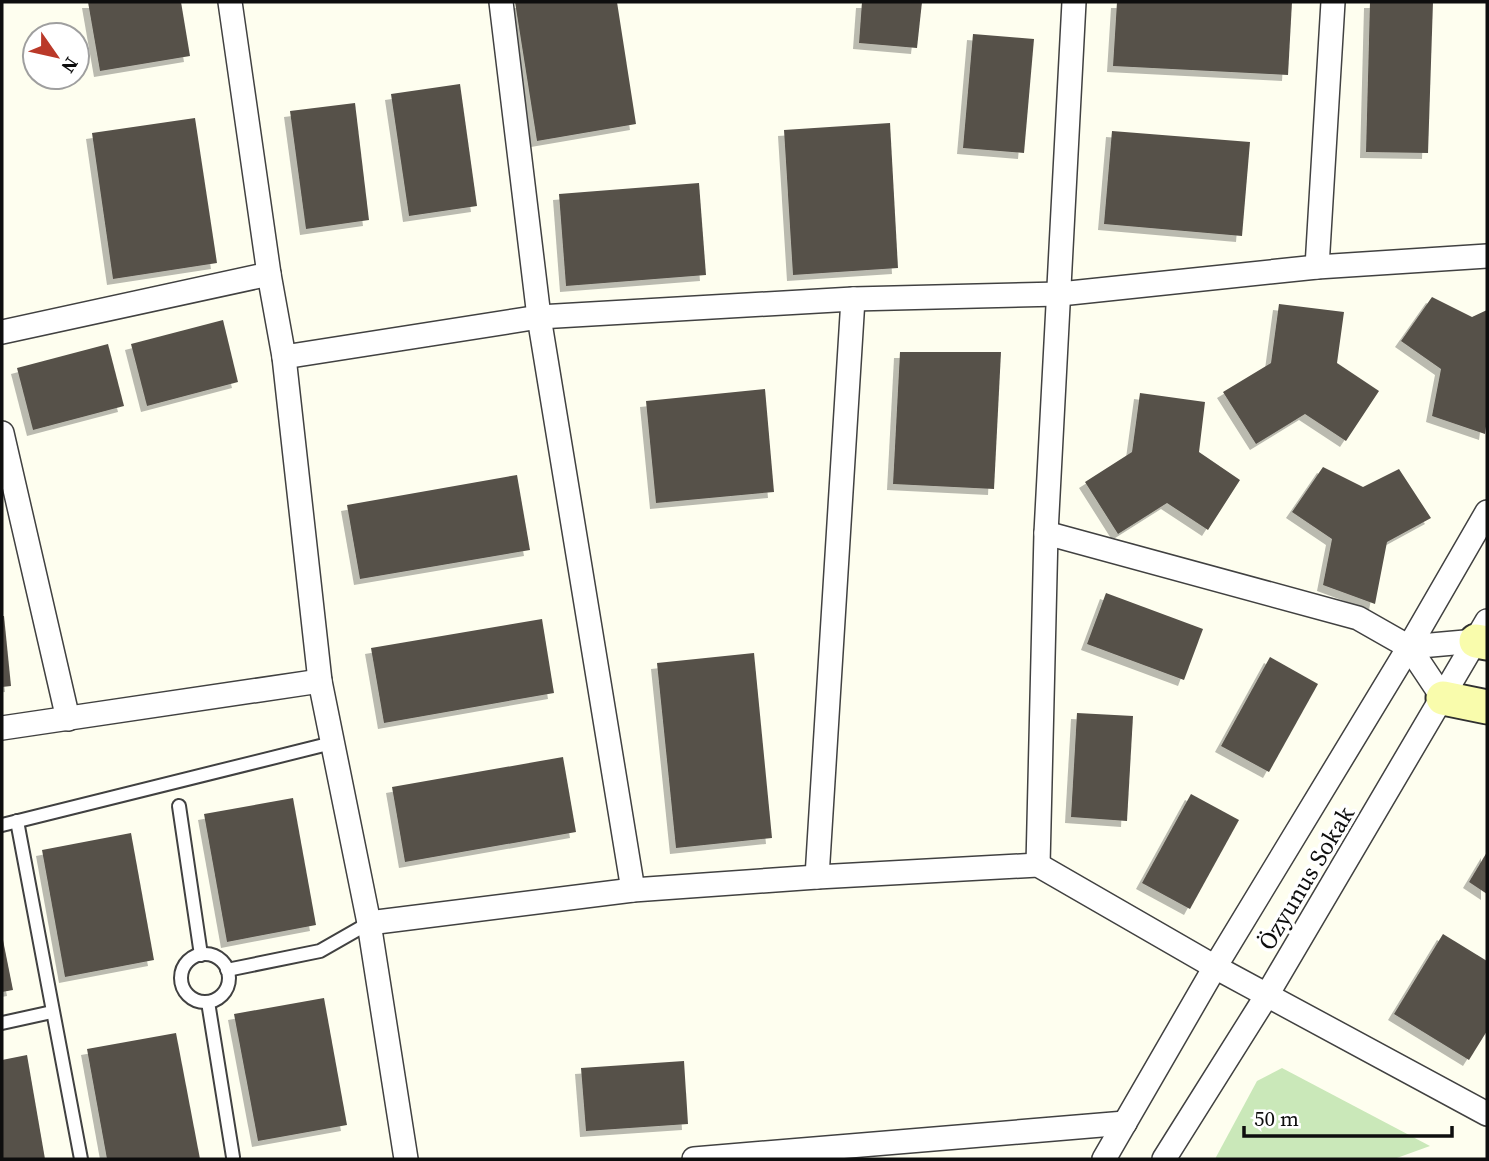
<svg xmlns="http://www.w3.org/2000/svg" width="1489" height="1161" viewBox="0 0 1489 1161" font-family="'Source Serif 4',serif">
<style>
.green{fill:#cae8b9}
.building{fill:#56514a;filter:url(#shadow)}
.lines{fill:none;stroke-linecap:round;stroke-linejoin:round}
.lane-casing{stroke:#414141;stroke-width:16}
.street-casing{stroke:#414141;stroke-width:26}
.secondary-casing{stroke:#303030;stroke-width:37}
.lane{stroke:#fff;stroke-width:12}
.street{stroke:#fff;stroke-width:23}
.secondary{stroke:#f9fcac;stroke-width:33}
.labels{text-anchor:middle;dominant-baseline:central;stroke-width:7;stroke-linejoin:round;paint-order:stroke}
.street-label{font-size:24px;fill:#0e0e0e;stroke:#fff}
</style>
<defs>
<filter id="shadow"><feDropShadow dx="-6" dy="6" stdDeviation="0" flood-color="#0004"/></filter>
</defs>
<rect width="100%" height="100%" fill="#fefeef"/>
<polygon class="green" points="1282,1068 1430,1146 1394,1159 1215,1159 1257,1081"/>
<g class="building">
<polygon points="88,2 181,2 190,56 100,71"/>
<polygon points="515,2 617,2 636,124 537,141"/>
<polygon points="862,2 922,2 917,48 859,43"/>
<polygon points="1117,2 1292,2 1288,75 1113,66"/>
<polygon points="1370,2 1433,2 1428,153 1366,152"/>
<polygon points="973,34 1034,39 1024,153 963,148"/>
<polygon points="460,84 477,206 409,216 391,94"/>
<polygon points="355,103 369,220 306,229 290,111"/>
<polygon points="195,118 217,263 113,279 92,133"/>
<polygon points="890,123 898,268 793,275 784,130"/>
<polygon points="1112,131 1250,142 1242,236 1104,224"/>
<polygon points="699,183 706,275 566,286 559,194"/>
<polygon points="1432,297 1472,317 1487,310 1487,419 1485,434 1432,416 1441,369 1401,341"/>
<polygon points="1279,304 1344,312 1337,363 1379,391 1346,441 1305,414 1256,444 1223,392 1271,363"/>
<polygon points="223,320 238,382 147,406 131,344"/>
<polygon points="108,344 124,406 33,430 17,368"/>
<polygon points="900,352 1001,352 994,489 893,484"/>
<polygon points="765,389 774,492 656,503 646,401"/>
<polygon points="1140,393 1205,402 1199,452 1240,480 1208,530 1167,503 1118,534 1085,482 1132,452"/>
<polygon points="1323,467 1363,487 1399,469 1431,518 1387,542 1375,604 1323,585 1332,539 1292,512"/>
<polygon points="517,475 530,550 360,579 347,505"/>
<polygon points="1106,593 1203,629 1184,680 1087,644"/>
<polygon points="2,616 4,616 11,686 2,687"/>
<polygon points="542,619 554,693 384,723 371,648"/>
<polygon points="754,653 772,838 676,848 657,663"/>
<polygon points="1270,657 1318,684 1269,772 1221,746"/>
<polygon points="1077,713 1133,716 1127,821 1071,817"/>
<polygon points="563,757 576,832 405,862 392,787"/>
<polygon points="1191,794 1239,820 1190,909 1142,883"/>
<polygon points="293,798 316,925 227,942 204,814"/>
<polygon points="131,833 154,960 65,977 42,850"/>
<polygon points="1487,852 1487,894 1469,882"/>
<polygon points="1443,934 1487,961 1487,1031 1469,1060 1394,1014"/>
<polygon points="2,935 13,990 2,992"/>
<polygon points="324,998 347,1125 258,1141 234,1014"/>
<polygon points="176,1033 200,1159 107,1159 87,1049"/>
<polygon points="27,1055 45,1159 2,1159 2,1060"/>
<polygon points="684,1061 688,1124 586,1131 581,1068"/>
</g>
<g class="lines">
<defs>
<g id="lane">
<polyline points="179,806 201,955"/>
<polyline points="17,821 81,1159"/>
<polyline points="2,825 332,743"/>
<circle cx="205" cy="978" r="24"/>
<polyline points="227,970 320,951 369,923"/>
<polyline points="208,1002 233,1157"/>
<polyline points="2,1023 52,1012"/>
</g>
<g id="street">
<polyline points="230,2 269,274 284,357 320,681 369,923 406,1159"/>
<polyline points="501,2 539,317 633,890"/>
<polyline points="1317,267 1333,2"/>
<polyline points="2,332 269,274"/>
<polyline points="284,357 539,317 853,299 1060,294 1317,267 1487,256"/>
<polyline points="2,433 68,719"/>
<polyline points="1046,533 1358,618 1409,647 1443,698"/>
<polyline points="1409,647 1476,641"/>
<polyline points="2,728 320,681"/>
<polyline points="1038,865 1046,533 1074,2"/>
<polyline points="817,877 853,299"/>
<polyline points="369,923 633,890 817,877 1038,865 1215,967 1487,1114"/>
<polyline points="694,1159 1125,1123"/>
<polyline points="1104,1159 1215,967 1409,647 1487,512"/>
<polyline points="1164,1159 1267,995 1487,621"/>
</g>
<g id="secondary">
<polyline points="1476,641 1487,643"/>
<polyline points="1443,698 1487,707"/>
</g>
</defs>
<use href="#lane" class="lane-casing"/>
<use href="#street" class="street-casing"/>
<use href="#secondary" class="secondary-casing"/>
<use href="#lane" class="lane"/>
<use href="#street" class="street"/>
<use href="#secondary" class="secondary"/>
</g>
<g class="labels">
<g class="street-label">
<text transform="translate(1306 878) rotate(-59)">Özyunus Sokak</text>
</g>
</g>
<rect width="1489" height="1161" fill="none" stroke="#0e0e0e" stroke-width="7"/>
<g transform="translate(56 56) rotate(124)"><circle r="33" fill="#ffffff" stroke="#9f9f9f" stroke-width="2"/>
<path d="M0-5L12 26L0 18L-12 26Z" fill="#ba3929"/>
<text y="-10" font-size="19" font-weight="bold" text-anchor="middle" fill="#0e0e0e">N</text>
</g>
<path d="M1244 1126v10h208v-10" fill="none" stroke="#0e0e0e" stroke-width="3.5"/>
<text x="1254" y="1126" font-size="21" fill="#0e0e0e" stroke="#ffffff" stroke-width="5" paint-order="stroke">50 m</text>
</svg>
